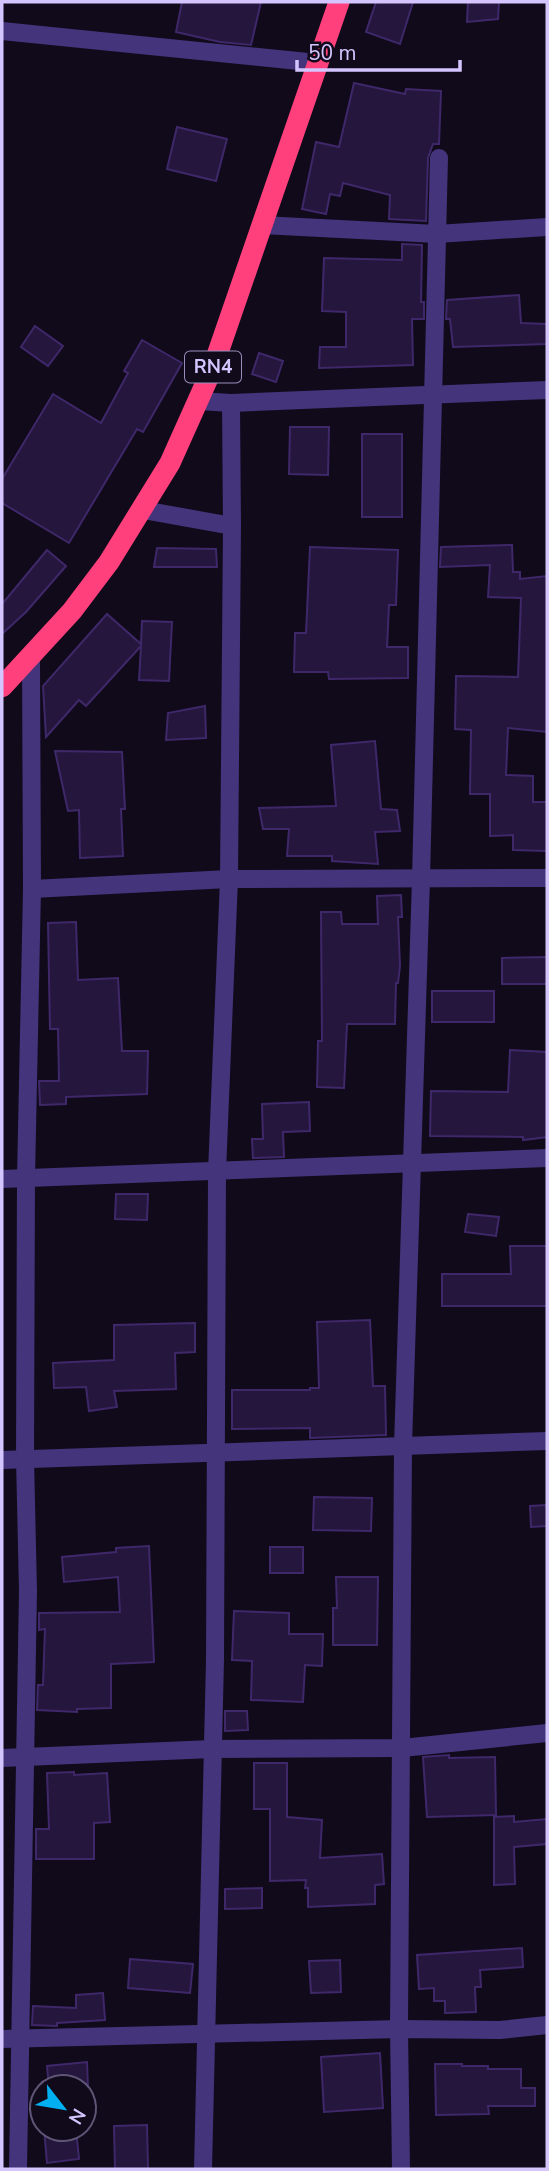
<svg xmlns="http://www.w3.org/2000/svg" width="549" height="2171" viewBox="0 0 549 2171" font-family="'Nunito Sans',sans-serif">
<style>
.building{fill:#24163c;stroke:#3f2869;stroke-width:2}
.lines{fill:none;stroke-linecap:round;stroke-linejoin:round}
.minor{stroke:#43347b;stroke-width:18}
.highway{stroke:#ff407c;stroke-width:21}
.labels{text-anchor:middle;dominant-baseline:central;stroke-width:5;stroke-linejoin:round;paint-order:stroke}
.shield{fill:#100a1b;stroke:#9a8dbb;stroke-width:2}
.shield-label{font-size:19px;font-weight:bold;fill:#d5c5ff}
</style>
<rect width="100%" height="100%" fill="#100a1b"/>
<g class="building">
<polygon points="182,2 261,2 251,45 220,42 176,32"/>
<polygon points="376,2 413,2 400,44 366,32"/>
<polygon points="468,2 499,2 498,19 467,22"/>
<polygon points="354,83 405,94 406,89 441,91 439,144 433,144 428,158 426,221 389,219 390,195 343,183 340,196 330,194 326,214 302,209 316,142 339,147"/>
<polygon points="177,127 227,139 216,181 167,169"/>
<polygon points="402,244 422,245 421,302 424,302 424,319 412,319 413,365 319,368 320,347 346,347 346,312 322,311 324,258 402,260"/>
<polygon points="519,295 521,323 547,324 547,344 453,347 450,319 446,319 447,300"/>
<polygon points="35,326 63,346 48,366 21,347"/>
<polygon points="142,340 182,363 143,432 137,429 69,543 2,503 2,479 53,394 101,423 128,373 124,371"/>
<polygon points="259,353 283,361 276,382 252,374"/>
<polygon points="290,427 329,427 328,475 289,474"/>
<rect x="362" y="434" width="40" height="83"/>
<polygon points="512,545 513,572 520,572 520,579 547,576 547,732 508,728 506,775 533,776 533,802 547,802 547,851 513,850 513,835 490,836 490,794 470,794 471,730 455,729 456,676 518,677 521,598 488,597 490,565 440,567 441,547"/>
<polygon points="310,547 398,550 396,605 389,605 387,647 408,647 408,678 329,679 328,672 294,672 295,633 306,633"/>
<polygon points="157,548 216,549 217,567 154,567"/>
<polygon points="47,550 66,566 26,612 2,634 2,604"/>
<polygon points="107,614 141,644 142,621 172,622 169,681 139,680 141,646 86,706 79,700 46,737 43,686"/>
<polygon points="205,706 206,738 166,740 168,713"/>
<polygon points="375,741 381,809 397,810 400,831 375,832 378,864 332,861 332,856 287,856 289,829 263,829 259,808 336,806 331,745"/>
<polygon points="55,751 122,752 125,809 121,809 123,856 80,858 79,810 68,811"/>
<polygon points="401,895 402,917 398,917 400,966 398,983 396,983 395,1024 347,1024 344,1088 317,1087 318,1041 322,1041 321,912 341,912 342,924 378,924 377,896"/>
<polygon points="76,922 78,980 118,978 122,1051 148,1051 147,1094 66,1097 66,1104 40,1105 39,1081 59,1081 58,1029 50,1029 48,923"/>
<polygon points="547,957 547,984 502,984 502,958"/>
<rect x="432" y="991" width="62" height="31"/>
<polygon points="510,1050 547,1052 547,1137 523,1140 523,1137 430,1136 431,1091 508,1092"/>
<polygon points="309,1102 310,1131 283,1132 284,1157 253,1158 252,1139 263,1139 262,1104"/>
<polygon points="116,1194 148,1194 147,1220 115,1219"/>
<polygon points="468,1214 499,1217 496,1236 465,1232"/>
<polygon points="510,1246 547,1246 547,1306 442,1306 442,1274 511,1274"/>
<polygon points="370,1320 373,1386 385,1386 386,1435 310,1438 310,1428 232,1429 232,1390 310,1390 310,1388 319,1388 317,1322"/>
<polygon points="195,1323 195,1352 175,1353 176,1389 114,1391 117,1407 89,1411 86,1387 54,1388 53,1363 114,1360 114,1325"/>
<polygon points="314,1497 372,1498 371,1531 313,1530"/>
<polygon points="547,1505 547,1526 531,1527 530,1506"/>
<polygon points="149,1546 154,1662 111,1664 111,1708 77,1709 77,1712 37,1710 38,1685 43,1685 45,1629 39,1630 39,1613 120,1612 118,1577 64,1582 62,1557 116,1552 116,1548"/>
<rect x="270" y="1547" width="33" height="26"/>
<polygon points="336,1577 378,1577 377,1645 333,1645 333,1608 337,1608"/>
<polygon points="234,1611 289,1613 289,1634 323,1634 322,1666 305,1665 303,1702 251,1700 252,1661 232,1660"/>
<polygon points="225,1711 247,1711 248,1730 225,1731"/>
<polygon points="449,1755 449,1758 495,1757 496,1815 427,1817 423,1757"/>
<polygon points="254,1763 287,1763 287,1817 322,1820 320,1858 382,1854 384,1884 375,1885 375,1904 308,1907 308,1888 305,1888 306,1880 270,1881 270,1809 254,1809"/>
<polygon points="74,1772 74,1775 107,1773 110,1822 94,1823 94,1859 36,1859 36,1829 49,1829 47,1773"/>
<polygon points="514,1816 514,1822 547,1819 547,1844 514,1847 515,1884 494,1885 494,1817"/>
<polygon points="262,1888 262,1908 225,1909 225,1889"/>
<polygon points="522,1948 523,1967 480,1970 481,1987 475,1987 476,2012 445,2013 445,2001 434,2001 434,1988 419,1989 417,1955"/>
<polygon points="130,1959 193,1964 190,1993 128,1988"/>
<polygon points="340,1960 341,1992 311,1993 309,1961"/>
<polygon points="103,1993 105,2020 57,2023 57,2026 32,2025 33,2006 76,2008 76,1995"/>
<polygon points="380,2053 383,2108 324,2112 321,2057"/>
<polygon points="87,2062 88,2087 49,2087 47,2066"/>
<polygon points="435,2064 462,2064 462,2066 488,2066 488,2069 521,2069 521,2088 535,2088 535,2106 488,2106 489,2114 436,2115"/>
<polygon points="147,2125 148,2169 115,2169 114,2126"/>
<polygon points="44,2129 76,2129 79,2159 47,2163"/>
</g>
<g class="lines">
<g class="minor">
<polyline points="2,31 318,63"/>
<polyline points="262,225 437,234 547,227"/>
<polyline points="199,401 231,403 547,390"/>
<polyline points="143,510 232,526"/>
<polyline points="32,889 229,879 547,878"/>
<polyline points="2,1179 547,1158"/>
<polyline points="2,1460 547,1441"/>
<polyline points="2,1758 212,1749 402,1748 547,1733"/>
<polyline points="2,2039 399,2029 500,2030 547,2025"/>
<polyline points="18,2169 28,1591 25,1458 26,1178 32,889 31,657"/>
<polyline points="203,2169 215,1660 217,1172 229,879 232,526 231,403"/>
<polyline points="401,2169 399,2029 403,1446 421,879 439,158"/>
</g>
<polyline class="highway" points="2,687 72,611 109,562 170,463 213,367 339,2"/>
</g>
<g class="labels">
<rect class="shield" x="185" y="351.5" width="56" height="31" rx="5"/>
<g class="shield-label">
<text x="213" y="367">RN4</text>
</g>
</g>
<rect width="549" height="2171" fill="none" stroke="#d5c5ff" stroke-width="7"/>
<g transform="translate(63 2108) rotate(121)"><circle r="33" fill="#100a1b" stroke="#5f5576" stroke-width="2"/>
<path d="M0-5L12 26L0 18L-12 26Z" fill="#00b0f0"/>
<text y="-10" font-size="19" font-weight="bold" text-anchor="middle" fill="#d5c5ff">N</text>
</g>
<path d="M297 60v10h163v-10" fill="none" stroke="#d5c5ff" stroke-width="3.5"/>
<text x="308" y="60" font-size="21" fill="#d5c5ff" stroke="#100a1b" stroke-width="5" paint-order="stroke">50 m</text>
</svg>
